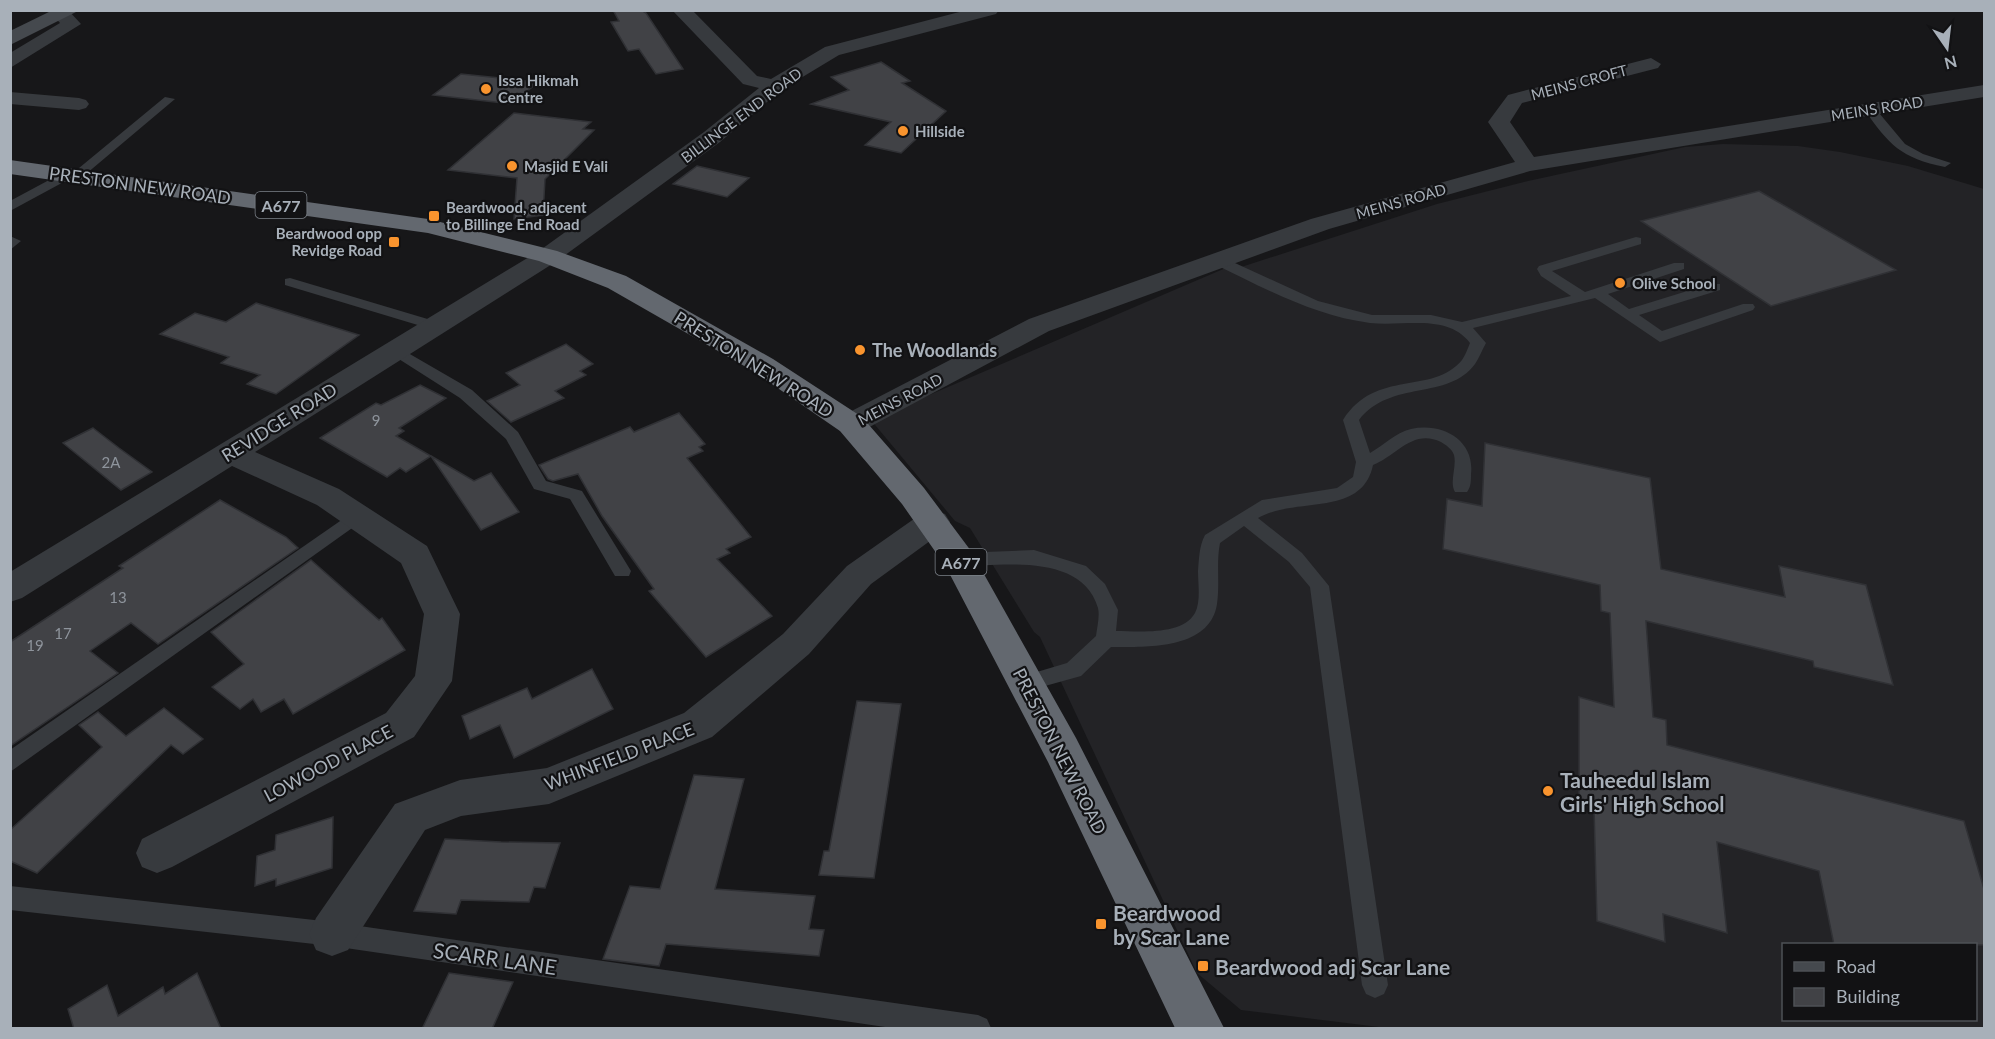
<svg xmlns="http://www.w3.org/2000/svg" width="1995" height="1039" viewBox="0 0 1995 1039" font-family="Lato,sans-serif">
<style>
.built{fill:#232326;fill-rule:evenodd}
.building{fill:#414246;stroke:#303135;stroke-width:1.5}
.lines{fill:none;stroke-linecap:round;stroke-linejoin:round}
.lane{fill:#373a3e;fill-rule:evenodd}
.street{fill:#373a3e;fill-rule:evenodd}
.secondary{fill:#45494e;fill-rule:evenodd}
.highway{fill:#63686f;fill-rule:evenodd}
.poi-dot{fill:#f9942e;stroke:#121214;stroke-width:2}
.labels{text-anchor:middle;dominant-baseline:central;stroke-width:4.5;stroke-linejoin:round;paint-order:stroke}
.far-poi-label{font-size:15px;font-weight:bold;fill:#a8b0b9;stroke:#121214;text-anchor:start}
.far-street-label{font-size:15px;fill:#a8b0b9;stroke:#121214}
.number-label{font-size:15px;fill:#8e949c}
.shield{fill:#121214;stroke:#7b8188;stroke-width:1.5}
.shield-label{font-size:16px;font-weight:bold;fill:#a8b0b9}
.street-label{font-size:18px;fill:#a8b0b9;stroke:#121214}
.poi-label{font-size:18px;font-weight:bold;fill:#a8b0b9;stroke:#121214;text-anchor:start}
.near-poi-label{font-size:21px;font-weight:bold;fill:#a8b0b9;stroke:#121214;text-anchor:start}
.near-street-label{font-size:21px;fill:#a8b0b9;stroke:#121214}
</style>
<rect width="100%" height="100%" fill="#171719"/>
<path class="built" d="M1723,144l75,2 42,6 68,14 76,23v839h-597l-146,-18 -44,-37 -157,-336 -6,-5 -64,-104 -15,-7 -84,-101 357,-153 4,3 205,-66 91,-23 157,-34zM1784,944h192v76h-192z"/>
<g class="building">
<polygon points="613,10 641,10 646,13 683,69 656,74 639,49 628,51 611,22 619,21"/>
<polygon points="881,62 910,81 902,83 946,111 901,153 865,145 891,122 811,104 849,90 831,77"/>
<polygon points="461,74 538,82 512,104 433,95"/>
<polygon points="514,113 591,122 583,129 594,130 545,179 543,215 514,219 517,178 448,170"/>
<polygon points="697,166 749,178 727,197 673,184"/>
<polygon points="1759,191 1896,270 1771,306 1641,221"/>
<polygon points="256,303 359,335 276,394 247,384 260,375 221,363 229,357 160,334 195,313 226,322"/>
<polygon points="566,344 593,364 580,371 586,375 555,391 564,398 511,422 487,401 520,385 506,373"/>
<polygon points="420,385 446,398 399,428 404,431 396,436 431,456 406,472 400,468 387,477 320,438 376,403 381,405"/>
<polygon points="679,413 705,444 699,447 703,451 687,458 751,537 726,549 730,553 717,559 772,616 706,657 649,591 654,589 602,516 578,474 553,481 548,479 539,465 630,427 634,432"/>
<polygon points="93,428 119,448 152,472 121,490 63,443"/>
<polygon points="1485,443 1650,478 1661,569 1785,597 1779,566 1866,585 1893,685 1814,667 1813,661 1646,621 1653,717 1666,720 1667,745 1964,821 1984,889 1984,945 1834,945 1819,871 1717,842 1727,933 1663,914 1665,942 1597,921 1594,808 1579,802 1579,697 1614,707 1610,613 1601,611 1600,585 1443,549 1447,499 1482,506"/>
<polygon points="431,456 474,481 491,473 519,512 481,530"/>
<polygon points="220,500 286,537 298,548 158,644 131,623 90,651 118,673 10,746 10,642 123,568 119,566"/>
<polygon points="311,560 379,620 382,618 405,650 293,714 284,699 261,712 253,699 240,709 212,687 244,664 211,632"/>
<polygon points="592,669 613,709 514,758 500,725 470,739 462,716 527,688 532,699"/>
<polygon points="857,701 901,704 874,878 819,875 824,851 829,851"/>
<polygon points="164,708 203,739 183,754 171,745 37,873 10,861 10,830 102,747 79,725 98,712 126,736"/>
<polygon points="694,775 744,779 715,889 815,896 809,929 824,930 819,956 666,944 659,966 603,959 630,886 660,889"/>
<polygon points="333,817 332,868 276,886 276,879 255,886 257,856 275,850 276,835"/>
<polygon points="445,839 501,842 560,843 545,888 534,887 529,902 461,900 456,914 414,911"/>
<polygon points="197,973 221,1029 74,1029 68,1009 107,985 118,1016 163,987 165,994"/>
<polygon points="449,973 513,982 492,1029 422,1029"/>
</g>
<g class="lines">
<g class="lane">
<polygon points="165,97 175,99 80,179 71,178 10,211 10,201 64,172 73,173"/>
<path d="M1866,107h8l31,37 18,10 28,9 -6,4c-44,-9 -56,-22 -81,-58z"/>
<polygon points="10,236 21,241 10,250"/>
<path d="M1636,237l5,1v6l-89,27 33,21 89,-29h10v6l-76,25 21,15 81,-25h10v6l-81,25 23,16 81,-27h10l2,3 -2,3 -93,32 -65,-44 -122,30 13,15c-4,7 -7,15 -11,21 -27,37 -84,15 -116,56l11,33c14,-8 25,-20 41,-24 31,-7 64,11 60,45 0,7 0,13 -4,18h-12c-6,-10 2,-25 -1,-37 -2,-6 -8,-10 -13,-13 -28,-14 -45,14 -68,23 -11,53 -77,31 -115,53l44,35 27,33 59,399 -4,9 -9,4 -9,-4 -4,-9 -52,-398 -21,-25 -45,-36 -24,17c-4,20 0,40 -3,61 -7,46 -71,43 -106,43l-30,29 -54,15 -7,-2 -3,-6 3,-6 47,-14 29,-27c1,-8 4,-20 2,-28 -16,-55 -96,-43 -139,-41l-7,-2 -2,-5 2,-5 7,-2 75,-3 52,16 19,18 13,26 -2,21c22,0 66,5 79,-18 6,-12 3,-29 3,-42 1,-11 1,-25 7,-36l57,-35 75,-12 16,-11 3,-15 -13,-42c33,-52 89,-24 119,-60 3,-4 6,-12 8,-17 -23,-30 -67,-16 -100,-20 -56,-7 -106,-35 -156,-59v-6h10l94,43 54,14h59l31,7 109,-26 -30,-20 -4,-7 2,-3z"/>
<polygon points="290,278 441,323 443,326 441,329 431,329 285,285 285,279"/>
<polygon points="396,346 472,390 518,432 546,481 582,491 631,571 629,576 615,576 570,499 534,489 506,439 460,398 391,354 388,351 391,348"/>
<polygon points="356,510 362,511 365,516 362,521 10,772 10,750"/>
<polygon points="10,886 332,922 978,1015 987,1019 991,1028 892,1028 332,946 10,910"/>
</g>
<g class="street">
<polygon points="54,10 68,10 81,24 10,68 10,53 60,23 52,14"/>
<polygon points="672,10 692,10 757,76 771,79 825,47 967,10 999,10 996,14 839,55 781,90 720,142 557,261 255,452 339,489 427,546 460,614 452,681 414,737 172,867 157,873 142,867 136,853 142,839 386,713 415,676 424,614 401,563 317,505 232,466 22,598 10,602 10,572 539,251 704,132 759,88 743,84"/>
<polygon points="1651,58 1661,64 1658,68 1522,103 1510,122 1534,157 1984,85 1984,97 1530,171 1329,229 1049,331 862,431 851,434 840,431 836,424 840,417 1029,319 1311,219 1515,162 1488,122 1508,95"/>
<polygon points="10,92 79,98 86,100 89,104 86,108 79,110 10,104"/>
<polygon points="933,510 945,514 950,522 945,530 871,584 809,654 712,737 549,804 461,816 425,830 348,950 332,956 316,950 309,934 316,918 395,804 460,780 547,768 684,713 783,634 847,566 921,514"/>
</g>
<polygon class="secondary" points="53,10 80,10 10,45 10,31"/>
<polygon class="highway" points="10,160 428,219 557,251 626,276 773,359 862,417 924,488 971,551 1076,738 1224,1028 1175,1028 1048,762 946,567 902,504 840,431 753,371 608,288 539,261 428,233 10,174"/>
</g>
<g class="poi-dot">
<circle cx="486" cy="89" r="6"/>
<circle cx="903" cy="131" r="6"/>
<circle cx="512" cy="166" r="6"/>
<rect x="428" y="210" width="12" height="12" rx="3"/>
<rect x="388" y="236" width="12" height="12" rx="3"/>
<circle cx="1620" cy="283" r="6"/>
<circle cx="860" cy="350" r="6"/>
<circle cx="1548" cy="791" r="6"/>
<rect x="1095" y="918" width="12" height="12" rx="3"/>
<rect x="1197" y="960" width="12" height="12" rx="3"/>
</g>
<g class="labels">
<g class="far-poi-label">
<text x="498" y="80">Issa Hikmah<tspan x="498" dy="17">Centre</tspan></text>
<text x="915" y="131">Hillside</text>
<text x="524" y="166">Masjid E Vali</text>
<text x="446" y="207">Beardwood, adjacent<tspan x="446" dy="17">to Billinge End Road</tspan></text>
<text x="382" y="233" text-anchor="end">Beardwood opp<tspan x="382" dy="17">Revidge Road</tspan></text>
<text x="1632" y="283">Olive School</text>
</g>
<g class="far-street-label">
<text transform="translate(1579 82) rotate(-15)">MEINS CROFT</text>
<text transform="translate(1877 108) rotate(-9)">MEINS ROAD</text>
<text transform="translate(741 115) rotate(-37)">BILLINGE END ROAD</text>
<text transform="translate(1401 201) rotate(-16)">MEINS ROAD</text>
<text transform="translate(900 399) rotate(-28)">MEINS ROAD</text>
</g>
<g class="number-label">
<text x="376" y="420">9</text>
<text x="111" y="462">2A</text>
<text x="118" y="597">13</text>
<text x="63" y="633">17</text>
<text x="35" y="645">19</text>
</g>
<g class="shield">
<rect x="255.5" y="192" width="51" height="26" rx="4.5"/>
<rect x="935.5" y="549" width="51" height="26" rx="4.5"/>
</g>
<g class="shield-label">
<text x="281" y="205">A677</text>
<text x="961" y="562">A677</text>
</g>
<g class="street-label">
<text transform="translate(140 185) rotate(8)">PRESTON NEW ROAD</text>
<text transform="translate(754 364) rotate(32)">PRESTON NEW ROAD</text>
<text transform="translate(279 422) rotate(-32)">REVIDGE ROAD</text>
<text transform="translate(1060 751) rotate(63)">PRESTON NEW ROAD</text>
<text transform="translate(619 756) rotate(-21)">WHINFIELD PLACE</text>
<text transform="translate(328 763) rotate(-28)">LOWOOD PLACE</text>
</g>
<g class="poi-label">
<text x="872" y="350">The Woodlands</text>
</g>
<g class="near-poi-label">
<text x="1560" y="779">Tauheedul Islam<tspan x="1560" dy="24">Girls' High School</tspan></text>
<text x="1113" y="912">Beardwood<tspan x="1113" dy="24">by Scar Lane</tspan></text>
<text x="1215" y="966">Beardwood adj Scar Lane</text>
</g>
<g class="near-street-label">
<text transform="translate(495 958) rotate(8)">SCARR LANE</text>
</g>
</g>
<rect width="1995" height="1039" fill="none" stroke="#a8b0b9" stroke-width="24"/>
<rect x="1782" y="943" width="195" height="78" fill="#121214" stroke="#4e5156" stroke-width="1.5"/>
<rect x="1794" y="962" width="30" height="9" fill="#45494e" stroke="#4e5156" stroke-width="1.5"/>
<text x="1836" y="973" font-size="18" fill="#a8b0b9">Road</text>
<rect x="1794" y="988" width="30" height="18" fill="#414246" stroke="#4e5156" stroke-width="1.5"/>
<text x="1836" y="1003" font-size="18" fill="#a8b0b9">Building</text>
<g transform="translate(1947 48) rotate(166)" stroke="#121214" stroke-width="4.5" paint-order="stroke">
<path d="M0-4.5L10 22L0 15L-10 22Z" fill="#a8b0b9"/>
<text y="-9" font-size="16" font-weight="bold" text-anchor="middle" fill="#a8b0b9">N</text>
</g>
</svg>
